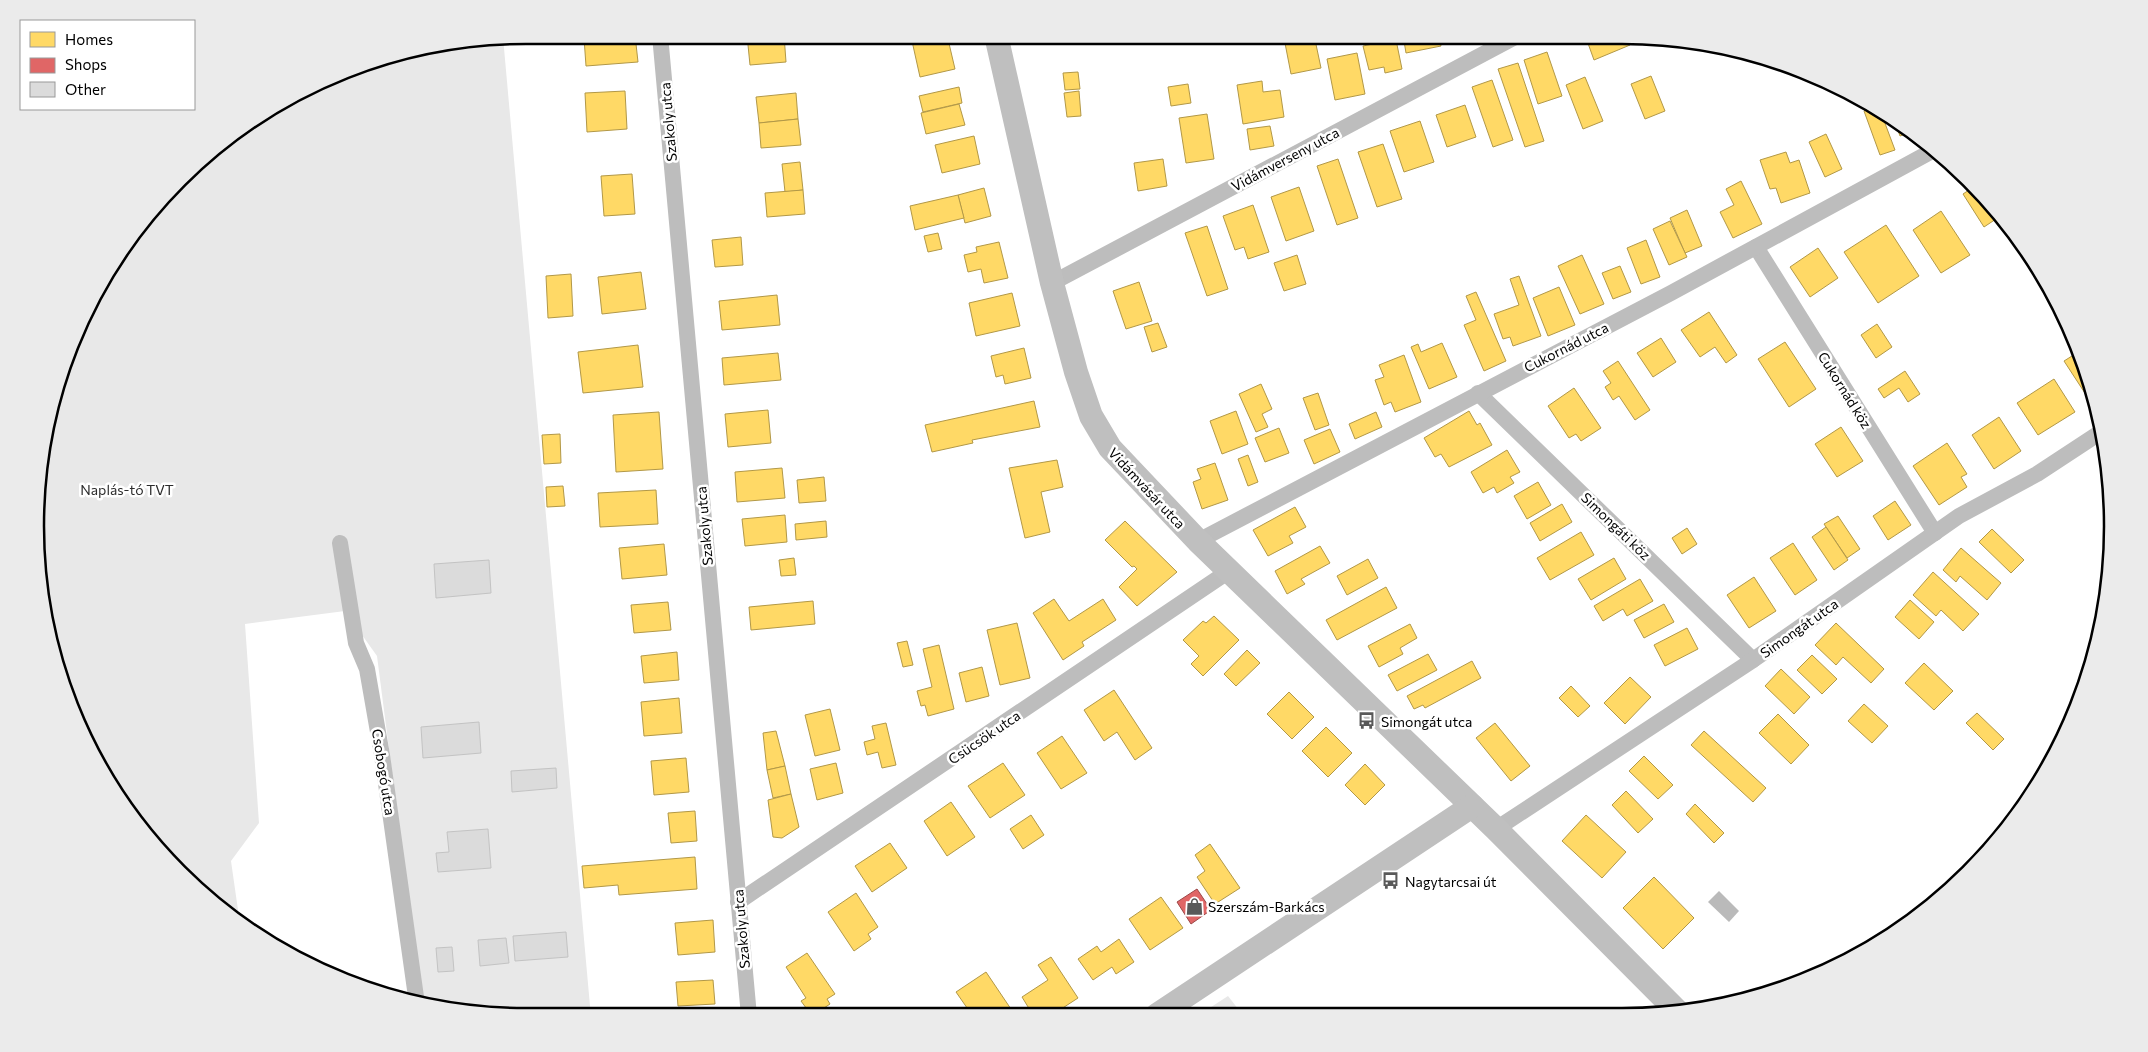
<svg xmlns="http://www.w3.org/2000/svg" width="2148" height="1052" viewBox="0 0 2148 1052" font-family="Commissioner,sans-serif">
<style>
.green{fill:#e8e8e8}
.water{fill:#bababa}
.homes{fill:#ffd966;stroke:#b29847}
.shops{fill:#e06666;stroke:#9d4747}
.building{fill:#dbdbdb;stroke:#c3c3c3}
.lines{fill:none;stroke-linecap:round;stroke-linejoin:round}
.minor{stroke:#bdbdbd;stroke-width:16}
.secondary{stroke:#bfbfbf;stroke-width:24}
.labels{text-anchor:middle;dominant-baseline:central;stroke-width:5;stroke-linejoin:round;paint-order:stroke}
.street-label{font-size:14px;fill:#000;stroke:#fff}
.park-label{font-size:14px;fill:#2c2c2c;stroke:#fff}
.poi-label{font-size:14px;fill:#000;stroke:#fff;text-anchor:start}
.rim{fill:none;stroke:#000;stroke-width:2.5}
</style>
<rect width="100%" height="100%" fill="#fff"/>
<g class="green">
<path d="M503,37l88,980h-65l-104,-12 -45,-349 -32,-45 -100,13 14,199 -28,38 9,63c-37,-31 -77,-61 -105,-101 -29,-42 -58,-90 -74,-139 -4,-14 -6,-28 -10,-42 -4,-17 -10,-35 -12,-53 -22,-173 53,-344 188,-452 40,-33 91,-56 139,-75 43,-17 91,-20 137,-25z"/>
<polygon points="1228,996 1242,1014 1199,1015"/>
</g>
<polygon class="water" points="1719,891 1739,911 1729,922 1708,902"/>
<g class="homes">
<polygon points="635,35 638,62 586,66 584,38"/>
<polygon points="747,35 784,35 786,62 750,65"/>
<polygon points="937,35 947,35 955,69 920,77 912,41"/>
<polygon points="1298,35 1314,35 1321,68 1291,74 1284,38"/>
<polygon points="1377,35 1395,35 1402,69 1385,73 1384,67 1369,70 1363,46 1378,43"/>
<polygon points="1403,35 1439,35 1441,46 1406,53"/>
<polygon points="1585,35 1626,35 1630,45 1594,60"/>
<polygon points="1547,52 1562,96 1538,104 1524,60"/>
<polygon points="1357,53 1365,94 1335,100 1327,59"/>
<polygon points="1518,63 1544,141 1525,147 1498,69"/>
<polygon points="1078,72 1080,89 1065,90 1063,73"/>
<polygon points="1651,76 1665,111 1645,119 1631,84"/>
<polygon points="1585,77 1603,121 1583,129 1566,85"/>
<polygon points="1492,80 1513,140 1493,147 1472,87"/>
<polygon points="1262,81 1263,92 1280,90 1284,117 1243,124 1237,85"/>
<polygon points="1188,84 1191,103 1171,106 1168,87"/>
<polygon points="959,87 962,103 923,112 919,96"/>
<polygon points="625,91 627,129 587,132 585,93"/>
<polygon points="1079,91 1081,116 1067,117 1064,93"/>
<polygon points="796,93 798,119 759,123 756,97"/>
<polygon points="959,104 965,125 926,134 921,113"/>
<polygon points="1465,105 1476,137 1447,147 1436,115"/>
<polygon points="1875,107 1880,110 1895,150 1880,155 1864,111"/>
<polygon points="1207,114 1214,159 1186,163 1179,118"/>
<polygon points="1893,117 1895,118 1912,132 1900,136"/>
<polygon points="798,119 801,145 761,148 759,123"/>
<polygon points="1420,121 1434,162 1404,172 1390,131"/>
<polygon points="1270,126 1274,146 1250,150 1247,129"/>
<polygon points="1826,134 1842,169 1825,177 1809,142"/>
<polygon points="974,136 980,164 942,173 935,145"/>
<polygon points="1383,144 1402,199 1377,207 1358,152"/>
<polygon points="1786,152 1790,163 1799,160 1810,193 1781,203 1776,188 1770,189 1760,160"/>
<polygon points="1163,159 1167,186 1138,191 1134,163"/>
<polygon points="1338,159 1358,218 1337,225 1317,166"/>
<polygon points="800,162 803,190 785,192 782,164"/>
<polygon points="632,174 635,214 604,216 601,176"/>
<polygon points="1741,181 1762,224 1733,238 1720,212 1734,205 1726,189"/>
<polygon points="1975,186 2012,231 2007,235 1996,219 1984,227 1963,194"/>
<polygon points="1299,187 1314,231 1286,241 1271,197"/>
<polygon points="984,188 991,216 965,223 958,195"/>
<polygon points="803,190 805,214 767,217 765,193"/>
<polygon points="958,195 964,218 915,230 910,206"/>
<polygon points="1253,205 1269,252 1248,259 1244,247 1235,250 1223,216"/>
<polygon points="1687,210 1702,246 1685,253 1670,218"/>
<polygon points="1941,211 1970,255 1941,273 1913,230"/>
<polygon points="1670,221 1687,257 1669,265 1653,229"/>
<polygon points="1886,225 1919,276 1878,303 1844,252"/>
<polygon points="1207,226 1228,289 1207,296 1185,233"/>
<polygon points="938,233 942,249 928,252 924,236"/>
<polygon points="741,237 743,265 715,267 712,240"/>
<polygon points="1646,240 1660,277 1641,284 1627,248"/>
<polygon points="999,242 1008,278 984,283 981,269 968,272 964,255 977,252 976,247"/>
<polygon points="1818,248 1838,278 1810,297 1790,267"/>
<polygon points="1297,255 1306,284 1284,291 1274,263"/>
<polygon points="1582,255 1604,304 1580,314 1558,266"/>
<polygon points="1620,266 1631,292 1613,299 1602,273"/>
<polygon points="641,272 646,309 602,314 598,277"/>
<polygon points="571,274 573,316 548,318 546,276"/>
<polygon points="1519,276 1541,336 1513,346 1510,337 1503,339 1494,314 1519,305 1510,279"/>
<polygon points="1139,282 1152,321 1126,329 1113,291"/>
<polygon points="1559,287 1575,325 1548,336 1533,298"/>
<polygon points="1476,292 1506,361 1484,371 1464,325 1476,320 1466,296"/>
<polygon points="1012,293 1020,326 976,336 969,303"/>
<polygon points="777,295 780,325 722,330 719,301"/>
<polygon points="1709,312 1737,355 1726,363 1715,347 1700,357 1681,330"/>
<polygon points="1158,323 1167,347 1152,352 1144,327"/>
<polygon points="1877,324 1892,347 1876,358 1861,335"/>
<polygon points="1661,338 1676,362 1653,377 1637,353"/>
<polygon points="1785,342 1816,389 1789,407 1758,359"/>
<polygon points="1442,343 1457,377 1429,389 1411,347 1418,344 1421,352"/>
<polygon points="638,345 643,387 583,393 578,352"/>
<polygon points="1024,348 1031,378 1005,384 1003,375 996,377 991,356"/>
<polygon points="2080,351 2096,406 2094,407 2064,361"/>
<polygon points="778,353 781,380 724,385 722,358"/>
<polygon points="1404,355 1421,402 1395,412 1391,402 1384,405 1375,380 1384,377 1379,365"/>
<polygon points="1618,361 1650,410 1635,420 1619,396 1613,400 1605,387 1611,383 1603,371"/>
<polygon points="1905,371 1920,394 1908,402 1899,388 1884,398 1878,389"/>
<polygon points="2054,379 2075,412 2038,435 2017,403"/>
<polygon points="1261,384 1272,409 1262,414 1268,427 1256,432 1239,394"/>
<polygon points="1574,388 1601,428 1581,441 1576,434 1569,438 1548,406"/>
<polygon points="1318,393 1329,425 1315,430 1303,398"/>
<polygon points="1034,401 1040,427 972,440 973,443 932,452 925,425"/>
<polygon points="768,410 771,443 728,447 725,414"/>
<polygon points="1236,411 1248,444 1222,454 1210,421"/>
<polygon points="1469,411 1477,425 1480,423 1492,445 1449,467 1441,454 1435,457 1424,438"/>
<polygon points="659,412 663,469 616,472 613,415"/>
<polygon points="1376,412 1382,427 1355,439 1349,424"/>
<polygon points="1999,417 2021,451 1994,469 1972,435"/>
<polygon points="1841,427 1863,461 1837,477 1815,444"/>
<polygon points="1279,428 1289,453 1265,462 1255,438"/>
<polygon points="1330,429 1340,452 1314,464 1304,440"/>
<polygon points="560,434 561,463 544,464 542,435"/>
<polygon points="1947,443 1967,474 1961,477 1967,487 1939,505 1913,466"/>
<polygon points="1507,450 1520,472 1510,477 1514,483 1497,493 1494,487 1483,493 1471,472"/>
<polygon points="1248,455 1258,482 1248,486 1238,459"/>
<polygon points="1057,460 1063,487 1041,492 1050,532 1025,538 1009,468"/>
<polygon points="1215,463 1228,500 1202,509 1193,482 1201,479 1197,469"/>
<polygon points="782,468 785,498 737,502 735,472"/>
<polygon points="824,477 826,501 799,503 797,480"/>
<polygon points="1538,482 1551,505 1527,519 1514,496"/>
<polygon points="563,486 565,506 547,507 546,487"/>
<polygon points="656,490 658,524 600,527 598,493"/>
<polygon points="1895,501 1911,525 1888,540 1873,516"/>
<polygon points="1562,504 1572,522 1540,541 1530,523"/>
<polygon points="1295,507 1306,527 1289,536 1293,543 1268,556 1253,530"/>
<polygon points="785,515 787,542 745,546 742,519"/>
<polygon points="1838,516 1860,549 1847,558 1824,524"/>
<polygon points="826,521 827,537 796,540 795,524"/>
<polygon points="1125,521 1177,572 1137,606 1119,587 1137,569 1134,566 1132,567 1105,540"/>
<polygon points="1826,527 1848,560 1834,570 1812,537"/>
<polygon points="1687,528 1697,544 1682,554 1672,538"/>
<polygon points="1992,529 2024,560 2011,573 1979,542"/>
<polygon points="1581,532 1594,555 1550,580 1537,558"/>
<polygon points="1793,543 1817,580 1795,595 1770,558"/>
<polygon points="664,544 667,575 622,579 619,548"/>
<polygon points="1320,546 1330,563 1301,579 1305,584 1287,594 1275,571"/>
<polygon points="1961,548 2001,583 1987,600 1960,576 1956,582 1943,570"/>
<polygon points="794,558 796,575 781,576 779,560"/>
<polygon points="1614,558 1626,579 1591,600 1578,579"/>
<polygon points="1368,559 1378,578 1347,595 1337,576"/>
<polygon points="1933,572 1979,614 1963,631 1941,610 1936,616 1913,595"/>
<polygon points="1754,577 1776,611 1749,628 1727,595"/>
<polygon points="1640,579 1653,601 1627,616 1623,609 1603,621 1594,606"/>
<polygon points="1386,587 1397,608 1337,640 1326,620"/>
<polygon points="1054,599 1069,621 1103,599 1116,620 1082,642 1084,646 1063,660 1033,613"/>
<polygon points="1910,600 1934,622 1919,639 1895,617"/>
<polygon points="813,601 815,624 751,630 749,607"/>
<polygon points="668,602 671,630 634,633 631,605"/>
<polygon points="1664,604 1674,622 1644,638 1634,620"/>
<polygon points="1214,616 1239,640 1203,676 1191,664 1199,656 1183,640 1203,621 1206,623"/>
<polygon points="1017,623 1030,678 1000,685 987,630"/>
<polygon points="1836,623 1884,669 1871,683 1843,657 1836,665 1815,645"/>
<polygon points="1410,624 1417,638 1400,648 1403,654 1379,667 1368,646"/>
<polygon points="1687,628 1698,649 1665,666 1654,645"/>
<polygon points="907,641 913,665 903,667 897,643"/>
<polygon points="939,645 954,709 928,716 925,705 921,706 917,691 932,687 923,649"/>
<polygon points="1247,650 1260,663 1236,686 1224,674"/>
<polygon points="677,652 679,680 644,683 641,656"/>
<polygon points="1428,654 1437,670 1397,691 1388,675"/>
<polygon points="1812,655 1837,679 1822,694 1797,670"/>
<polygon points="1472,661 1481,678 1425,708 1423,705 1414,709 1407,696"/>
<polygon points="1924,663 1953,691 1934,710 1905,683"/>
<polygon points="982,667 989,696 966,702 959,673"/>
<polygon points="1781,669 1810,697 1794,714 1765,686"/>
<polygon points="1630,677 1651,697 1625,724 1604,703"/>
<polygon points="1571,686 1590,706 1578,717 1559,698"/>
<polygon points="1114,690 1152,748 1135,760 1117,732 1104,741 1084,710"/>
<polygon points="1289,692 1314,717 1292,739 1267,714"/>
<polygon points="679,698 682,733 644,736 641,702"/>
<polygon points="1864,704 1888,726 1872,743 1848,721"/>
<polygon points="830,709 840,750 815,756 805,715"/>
<polygon points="1977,713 2004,739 1993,750 1966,723"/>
<polygon points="1778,714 1809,745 1791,764 1759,733"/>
<polygon points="886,723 896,765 882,768 878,752 867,755 864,742 875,739 872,726"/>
<polygon points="1495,723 1530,766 1511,781 1476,738"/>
<polygon points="1326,727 1352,753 1328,777 1302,751"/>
<polygon points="776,731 785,766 767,770 763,733"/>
<polygon points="1704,731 1766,788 1753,802 1691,745"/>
<polygon points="1062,736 1087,773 1061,789 1037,753"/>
<polygon points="1644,756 1673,785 1658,799 1629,771"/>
<polygon points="686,758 689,792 654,795 651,761"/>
<polygon points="836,763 843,793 817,800 810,769"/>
<polygon points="1003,763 1025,795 990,818 968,786"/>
<polygon points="1365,764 1385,785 1365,805 1345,785"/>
<polygon points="785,766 791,794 773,798 767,770"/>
<polygon points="1626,791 1653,819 1638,833 1612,805"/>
<polygon points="791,794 799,827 782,838 773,837 768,800"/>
<polygon points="951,802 975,837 947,856 924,821"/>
<polygon points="1695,804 1724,833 1714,843 1686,814"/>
<polygon points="695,811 697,841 671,843 668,813"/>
<polygon points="1031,815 1044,835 1023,849 1010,829"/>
<polygon points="1586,815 1626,852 1602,878 1562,841"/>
<polygon points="890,843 907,868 872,892 855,866"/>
<polygon points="1210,844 1240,888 1215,904 1197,877 1205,871 1195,855"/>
<polygon points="695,857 697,889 619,895 618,885 584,888 582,866"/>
<polygon points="1654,877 1694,918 1663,949 1623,908"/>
<polygon points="856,893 878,927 868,934 871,939 854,951 828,912"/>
<polygon points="1161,897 1183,928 1150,950 1129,919"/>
<polygon points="713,920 715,952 678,955 675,923"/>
<polygon points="1119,939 1134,962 1116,974 1112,967 1093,980 1078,959 1097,946 1101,952"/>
<polygon points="807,953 835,994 827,999 830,1004 812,1016 801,1001 806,998 786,967"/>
<polygon points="1051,957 1078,998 1052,1015 1033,1015 1022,997 1048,980 1038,965"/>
<polygon points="986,972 1015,1015 972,1015 956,992"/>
<polygon points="713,980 715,1004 678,1006 676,982"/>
</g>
<polygon class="shops" points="1197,889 1211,910 1191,924 1177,902"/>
<g class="building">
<polygon points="489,560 491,593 436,598 434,564"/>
<polygon points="479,722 481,753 423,758 421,727"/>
<polygon points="556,768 557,788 512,792 511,771"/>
<polygon points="488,829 491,868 438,872 436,853 449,852 447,832"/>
<polygon points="566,932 568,957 515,961 513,936"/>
<polygon points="506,938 509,963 480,966 478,940"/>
<polygon points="452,947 454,971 438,972 436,948"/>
</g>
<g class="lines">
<g class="minor">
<polyline points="660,35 749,1016"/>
<polyline points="1756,247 1935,533"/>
<polyline points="1052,283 1519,35"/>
<polyline points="1478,393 1753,660"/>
<polyline points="1198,541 1671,293 1934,150"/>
<polyline points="340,543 356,643 367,669 382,755 417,1004"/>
<polyline points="1496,829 1753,660 1959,516 2037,474 2104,430"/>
<polyline points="738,902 1229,571"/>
</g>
<g class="secondary">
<polyline points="996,35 1052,283 1076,372 1091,416 1110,448 1198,541 1496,829 1679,1013"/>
<polyline points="1157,1015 1472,806"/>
</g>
</g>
<defs>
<symbol id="bus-bare" viewBox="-9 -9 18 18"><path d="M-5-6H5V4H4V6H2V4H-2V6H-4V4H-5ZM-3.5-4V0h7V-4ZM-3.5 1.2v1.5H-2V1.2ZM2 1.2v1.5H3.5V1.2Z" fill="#595959" stroke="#fff" stroke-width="2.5" paint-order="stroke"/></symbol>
<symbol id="shop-bare" viewBox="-9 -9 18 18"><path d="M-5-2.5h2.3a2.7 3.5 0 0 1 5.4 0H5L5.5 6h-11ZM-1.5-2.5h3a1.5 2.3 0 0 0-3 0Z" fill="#595959" stroke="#fff" stroke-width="2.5" paint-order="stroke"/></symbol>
</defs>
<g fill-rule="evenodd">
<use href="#bus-bare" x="1354" y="708" width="25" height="25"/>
<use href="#bus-bare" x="1378" y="868" width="25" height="25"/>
<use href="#shop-bare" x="1182" y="894" width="25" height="25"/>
</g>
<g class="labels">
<g class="street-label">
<text transform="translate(668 122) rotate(-95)">Szakoly utca</text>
<text transform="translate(1285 159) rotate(-28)">Vidámverseny utca</text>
<text transform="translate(1566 347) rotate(-27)">Cukornád utca</text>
<text transform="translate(1845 390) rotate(58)">Cukornád köz</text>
<text transform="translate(1147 488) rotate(47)">Vidámvásár utca</text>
<text transform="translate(704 526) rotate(-95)">Szakoly utca</text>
<text transform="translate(1616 526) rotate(44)">Simongáti köz</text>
<text transform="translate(1799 628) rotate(-35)">Simongát utca</text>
<text transform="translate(984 737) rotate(-34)">Csücsök utca</text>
<text transform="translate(384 772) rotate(81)">Csobogó utca</text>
<text transform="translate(741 929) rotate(-95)">Szakoly utca</text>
</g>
<g class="park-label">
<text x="127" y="489">Naplás-tó TVT</text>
</g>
<g class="poi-label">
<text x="1381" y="721">Simongát utca</text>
<text x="1405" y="881">Nagytarcsai út</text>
<text x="1208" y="906">Szerszám-Barkács</text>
</g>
</g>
<path d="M0 0H2148V1052H0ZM526 44H1622A482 482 0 0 1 2104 526V526A482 482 0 0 1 1622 1008H526A482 482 0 0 1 44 526V526A482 482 0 0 1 526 44Z" fill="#ebebeb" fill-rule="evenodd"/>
<path class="rim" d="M526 44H1622A482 482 0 0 1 2104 526V526A482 482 0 0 1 1622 1008H526A482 482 0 0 1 44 526V526A482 482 0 0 1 526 44Z"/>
<rect x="20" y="20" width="175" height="90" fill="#ffffff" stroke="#999999"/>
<rect x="30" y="32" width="25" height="15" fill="#ffd966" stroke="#999999"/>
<text x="65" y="45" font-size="15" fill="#000000">Homes</text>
<rect x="30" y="58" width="25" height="15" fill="#e06666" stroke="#999999"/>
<text x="65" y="70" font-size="15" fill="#000000">Shops</text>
<rect x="30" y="82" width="25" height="15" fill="#dbdbdb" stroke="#999999"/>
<text x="65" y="95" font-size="15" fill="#000000">Other</text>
</svg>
